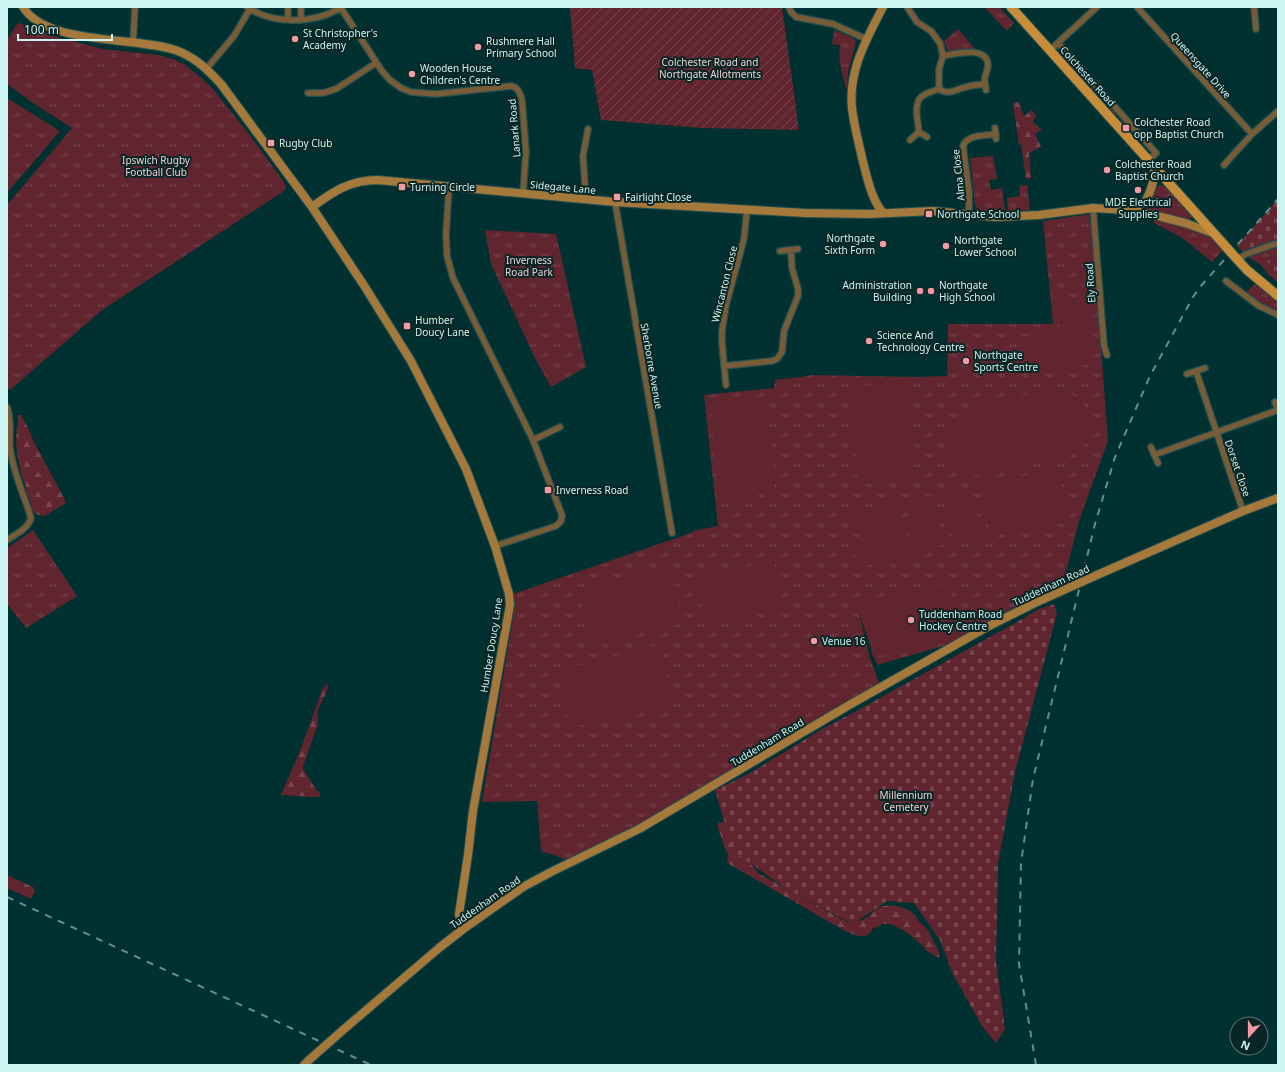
<svg xmlns="http://www.w3.org/2000/svg" width="1285" height="1072" viewBox="0 0 1285 1072" font-family="'Noto Sans',sans-serif">
<defs>
<pattern id="grass-tufts" width="24" height="20" patternUnits="userSpaceOnUse"><rect width="24" height="20" fill="#61252f"/><path d="M3 7l-1-3M5 7V3M7 7l1-3M15 17l-1-3M17 17v-4M19 17l1-3" fill="none" stroke="#76454e"/></pattern>
<pattern id="forest-firs" width="22" height="20" patternUnits="userSpaceOnUse"><rect width="22" height="20" fill="#61252f"/><path d="M5 1l3.5 6h-7zM16 11l3.5 6h-7z" fill="#76454e"/></pattern>
<pattern id="cemetery-stones" width="16" height="16" patternUnits="userSpaceOnUse"><rect width="16" height="16" fill="#61252f"/><path d="M2 7V4a2 2 0 0 1 4 0v3zM10 15v-3a2 2 0 0 1 4 0v3z" fill="#76454e"/></pattern>
<pattern id="garden-furrows" width="10" height="10" patternUnits="userSpaceOnUse"><rect width="10" height="10" fill="#61252f"/><path d="M-1 1l2-2M0 10L10 0M9 11l2-2" fill="none" stroke="#76454e"/></pattern>
</defs>
<rect width="100%" height="100%" fill="#003130"/>
<path fill="url(#grass-tufts)" d="M984,7H999L1014,23L1007,31Z
M20,23L53,36L103,49L158,55L173,59L184,64L198,75L214,90L251,137L286,185V189L281,193L102,310L10,390L7,387V205L72,128L33,103L7,84V40L16,25Z
M958,29L976,50L948,51L944,41Z
M834,30L853,38L856,42L848,72L847,90C842,74 838,63 840,45L832,44Z
M1061,52L1121,119L1110,110L1061,56Z
M7,98L60,131L7,193Z
M993,156L997,179L989,180L991,190L1002,188L1005,211H980L975,205L970,158Z
M1027,185L1030,210L1008,211L1007,198L1020,196L1019,186Z
M1162,185L1166,186L1192,215V217L1190,220L1151,211L1148,209C1146,200 1153,187 1162,185Z
M1091,214L1108,441L1079,521L1064,579L950,644L877,665L858,610L870,658L880,685L635,827L568,860L541,851L537,801L482,802L515,606L513,594L691,533L693,531L718,526L704,395L774,388L775,380L808,376L810,375L917,377L947,376L948,324H1053L1043,221Z
M1154,220C1170,222 1197,227 1209,236C1214,240 1218,246 1223,250L1212,262L1181,237L1154,223Z
M485,230L556,234L586,367L551,387L535,358L491,264Z
M1278,246V255C1268,260 1266,260 1266,272L1261,265L1248,257Z
M1255,284L1278,302V312L1256,300L1245,293Z
M33,530L77,596L26,628L7,604V548Z"/>
<path fill="url(#forest-firs)" d="M1019,102L1024,116L1032,110L1036,116L1033,122L1042,130L1035,134L1041,147L1029,153L1031,178L1026,179L1021,144L1019,145L1013,103Z
M18,415H21L30,432L33,440L65,500V504C57,509 51,511 45,516C25,514 36,504 26,494C28,486 22,481 21,473C19,463 14,442 17,432H16L18,422Z
M327,683L328,688L317,712L318,718L317,727L303,766V769L317,791L320,792V797H312L281,795L300,751L322,690Z
M724,822L727,824L747,859L758,873L849,923C855,920 859,922 864,919C869,917 873,911 878,908C889,903 905,906 914,914C916,916 917,919 919,921C925,927 929,930 932,938C935,946 940,948 939,958L927,951L921,944L905,931L891,924H882L878,927L873,928C865,947 843,928 831,923L729,864L727,860L728,854L725,849L718,828V823Z
M7,875L33,887L35,891L31,899L7,888Z"/>
<path fill="url(#cemetery-stones)" d="M1278,199V239L1242,251L1237,246Z
M1278,255V283L1266,272C1266,260 1268,260 1278,255Z
M1054,604L1057,613L1015,772L998,863L996,961L1005,1029L996,1043L982,1026L953,974L940,940L914,903L887,901L853,924L785,888L733,851L715,790L750,773L822,729L860,709L1022,619L1039,609Z"/>
<path fill="url(#garden-furrows)" d="M570,7H782L799,130L702,128L601,120L592,70L575,68Z"/>
<path fill="#61252f" d="M1087,297L1089,327L1060,329L1058,299Z
M1087,329L1090,364L1025,370L1022,337Z
M907,383L915,478L858,483L850,387Z
M1059,390C1065,392 1073,394 1079,399C1091,409 1095,428 1086,442C1082,448 1076,452 1070,456L978,476C939,468 933,428 966,408L1044,391Z
M767,398L775,493L718,498L710,402Z
M1058,469L1069,520L991,537L980,485Z
M972,488L981,538L953,543L944,493Z
M935,495L944,545L915,550L906,500Z
M898,501L904,524L856,535L851,512Z
M904,528L910,557L858,567L852,538Z
M774,561L783,609L705,625L696,578Z
M671,566L683,623L591,643L578,588Z
M948,583L960,638L873,657L861,603Z
M660,645L673,702L572,728L557,671Z"/>
<g fill="none" stroke-linecap="round" stroke-linejoin="round">
<g stroke="#21504f" stroke-width="8">
<path id="street" d="M247,7C273,25 315,24 342,7
M288,7V20
M301,7V20
M789,7L791,12L796,17L833,24L866,39
M907,7L917,22L931,31L940,43L943,56L939,69V89C934,91 928,92 924,95C912,101 918,121 919,132L910,140
M1137,7L1252,134
M1254,7L1256,29
M341,8L382,71L390,80L401,88L411,92L436,94L511,86C518,87 520,93 522,100L526,152L523,194
M133,43L135,7
M1058,43L1156,153L1149,160
M1050,50L1097,7
M943,56C955,54 987,45 988,65C988,69 986,73 985,77C984,82 986,86 986,90
M207,68L234,36L250,9
M939,89C949,96 956,89 966,87C972,85 979,85 985,84
M308,93H323L336,89L376,63
M995,128L996,139
M919,132L927,137
M1224,165L1252,134L1278,111
M449,187L446,234L447,256L453,278L533,440L562,515L561,521L556,526L495,546
M586,200L583,156L588,129
M615,202L672,533
M1093,208L1104,346L1107,355
M969,215V192L963,146C968,134 984,136 996,134
M780,251L798,249
M1237,260L1246,254L1278,243
M1226,281L1259,306L1278,315
M724,366L772,361L777,359L782,352L784,331L798,296V289L792,268L791,250
M1196,371L1243,511
M1187,374L1205,368
M726,385L722,343V331L726,305L744,239L747,210
M1275,402L1278,410
M7,407C12,420 9,435 10,448C13,473 24,494 31,518C28,529 16,534 7,540
M533,440L560,427
M1151,447L1158,463
M1154,455L1278,410"/>
</g>
<g stroke="#21504f" stroke-width="10">
<path id="secondary" d="M23,7C47,46 138,36 178,51C196,58 208,70 221,84L312,207L365,287L411,361L466,469L495,546L509,594L510,605L473,811L468,855L459,914L462,930
M312,207C334,191 350,180 378,180L615,202L805,213L869,214L933,211L995,217L1039,215L1093,208L1111,209L1142,212L1185,223L1213,233
M1136,212C1148,203 1156,180 1154,166
M883,213C871,198 868,180 863,162C859,144 854,126 852,108C848,71 867,38 883,7
M1097,575L1243,511L1278,498
M343,1030L439,948L462,930L523,887L551,872L639,829L851,704L987,627L1039,601
M304,1065L309,1060"/>
</g>
<g stroke="#21504f" stroke-width="11">
<path id="primary" d="M1011,7L1228,249
M1235,257L1247,270L1278,296"/>
</g>
<use href="#street" stroke="#785c38" stroke-width="5.5"/>
<use href="#secondary" stroke="#a5783b" stroke-width="8"/>
<use href="#primary" stroke="#c78d3b" stroke-width="9"/>
<path stroke="#638f8e" stroke-width="2" stroke-dasharray="7 7" stroke-linecap="butt" d="M7,897L371,1065
M1036,1065L1019,964L1021,863L1033,779L1095,524L1115,457L1150,376L1193,297L1200,287L1278,199"/>
<g stroke="#21504f" stroke-width="10" stroke-linecap="butt">
<path id="secondary-bridge" d="M1039,601L1097,575
M309,1060L343,1030"/>
</g>
<g stroke="#21504f" stroke-width="11" stroke-linecap="butt">
<path id="primary-bridge" d="M1228,249L1235,257"/>
</g>
<use href="#secondary-bridge" stroke="#a5783b" stroke-width="8"/>
<use href="#primary-bridge" stroke="#c78d3b" stroke-width="9"/>
</g>
<g fill="#f49aa4" stroke="#092524" stroke-width="1.5">
<circle cx="295" cy="39" r="4"/>
<circle cx="478" cy="47" r="4"/>
<circle cx="412" cy="74" r="4"/>
<rect x="1122" y="124" width="8" height="8" rx="2"/>
<rect x="267" y="139" width="8" height="8" rx="2"/>
<circle cx="1107" cy="170" r="4"/>
<rect x="398" y="183" width="8" height="8" rx="2"/>
<circle cx="1138" cy="190" r="4"/>
<rect x="613" y="193" width="8" height="8" rx="2"/>
<rect x="925" y="210" width="8" height="8" rx="2"/>
<circle cx="883" cy="244" r="4"/>
<circle cx="946" cy="246" r="4"/>
<circle cx="920" cy="291" r="4"/>
<circle cx="931" cy="291" r="4"/>
<rect x="403" y="322" width="8" height="8" rx="2"/>
<circle cx="869" cy="341" r="4"/>
<circle cx="966" cy="361" r="4"/>
<rect x="544" y="486" width="8" height="8" rx="2"/>
<circle cx="911" cy="620" r="4"/>
<circle cx="814" cy="641" r="4"/>
</g>
<g text-anchor="middle" dominant-baseline="central" stroke-width="4" stroke-linejoin="round" paint-order="stroke">
<g font-size="10" fill="#ccf4f2" stroke="#092524" text-anchor="start">
<text x="303" y="33">St Christopher's<tspan x="303" dy="12">Academy</tspan></text>
<text x="486" y="41">Rushmere Hall<tspan x="486" dy="12">Primary School</tspan></text>
<text x="420" y="68">Wooden House<tspan x="420" dy="12">Children's Centre</tspan></text>
<text x="1134" y="122">Colchester Road<tspan x="1134" dy="12">opp Baptist Church</tspan></text>
<text x="279" y="143">Rugby Club</text>
<text x="1115" y="164">Colchester Road<tspan x="1115" dy="12">Baptist Church</tspan></text>
<text x="410" y="187">Turning Circle</text>
<text x="625" y="197">Fairlight Close</text>
<text x="1138" y="202" text-anchor="middle">MDE Electrical<tspan x="1138" dy="12">Supplies</tspan></text>
<text x="937" y="214">Northgate School</text>
<text x="875" y="238" text-anchor="end">Northgate<tspan x="875" dy="12">Sixth Form</tspan></text>
<text x="954" y="240">Northgate<tspan x="954" dy="12">Lower School</tspan></text>
<text x="912" y="285" text-anchor="end">Administration<tspan x="912" dy="12">Building</tspan></text>
<text x="939" y="285">Northgate<tspan x="939" dy="12">High School</tspan></text>
<text x="415" y="320">Humber<tspan x="415" dy="12">Doucy Lane</tspan></text>
<text x="877" y="335">Science And<tspan x="877" dy="12">Technology Centre</tspan></text>
<text x="974" y="355">Northgate<tspan x="974" dy="12">Sports Centre</tspan></text>
<text x="556" y="490">Inverness Road</text>
<text x="919" y="614">Tuddenham Road<tspan x="919" dy="12">Hockey Centre</tspan></text>
<text x="822" y="641">Venue 16</text>
</g>
<g font-size="10" fill="#eed0d2" stroke="#092524">
<text x="710" y="62">Colchester Road and<tspan x="710" dy="12">Northgate Allotments</tspan></text>
<text x="156" y="160">Ipswich Rugby<tspan x="156" dy="12">Football Club</tspan></text>
<text x="529" y="260">Inverness<tspan x="529" dy="12">Road Park</tspan></text>
<text x="906" y="795">Millennium<tspan x="906" dy="12">Cemetery</tspan></text>
</g>
<g font-size="10" fill="#ccf4f2" stroke="#092524">
<text transform="translate(1201 65) rotate(48)">Queensgate Drive</text>
<text transform="translate(1088 76) rotate(48)">Colchester Road</text>
<text transform="translate(514 128) rotate(-95)">Lanark Road</text>
<text transform="translate(958 175) rotate(-96)">Alma Close</text>
<text transform="translate(563 187) rotate(5)">Sidegate Lane</text>
<text transform="translate(1090 283) rotate(-94)">Ely Road</text>
<text transform="translate(724 284) rotate(-76)">Wincanton Close</text>
<text transform="translate(652 366) rotate(80)">Sherborne Avenue</text>
<text transform="translate(1238 468) rotate(71)">Dorset Close</text>
<text transform="translate(1051 585) rotate(-25)">Tuddenham Road</text>
<text transform="translate(491 645) rotate(-81)">Humber Doucy Lane</text>
<text transform="translate(767 742) rotate(-31)">Tuddenham Road</text>
<text transform="translate(485 902) rotate(-35)">Tuddenham Road</text>
</g>
</g>
<rect width="1285" height="1072" fill="none" stroke="#ccf4f2" stroke-width="16"/>
<g transform="translate(1249 1036) rotate(201)"><circle r="19" fill="#092524" stroke="#577876"/>
<path d="M0-3L7 15L0 10L-7 15Z" fill="#f49aa4"/>
<text y="-6" font-size="11" font-weight="bold" text-anchor="middle" fill="#ccf4f2">N</text>
</g>
<path d="M18 34v6h94v-6" fill="none" stroke="#ccf4f2" stroke-width="2"/>
<text x="24" y="34" font-size="12" fill="#ccf4f2" stroke="#092524" stroke-width="3" paint-order="stroke">100 m</text>
</svg>
